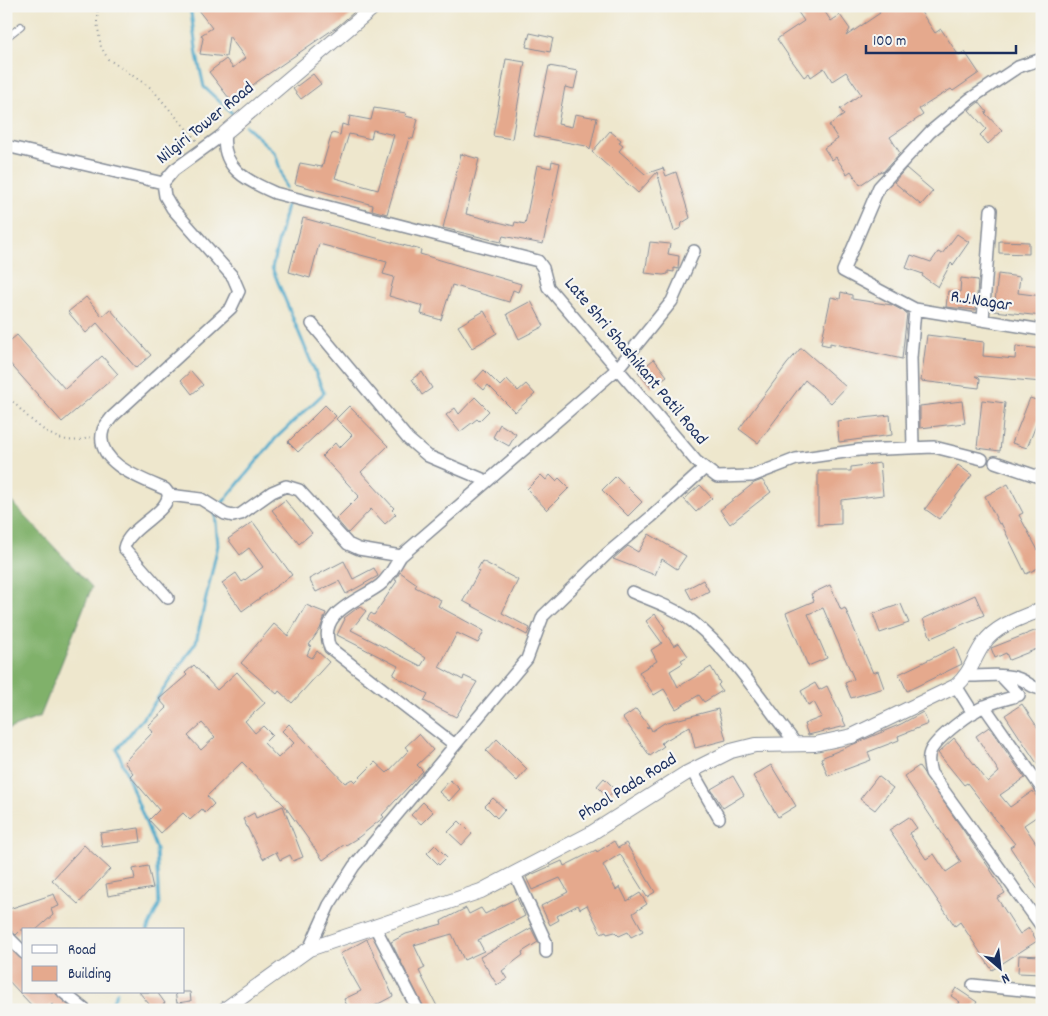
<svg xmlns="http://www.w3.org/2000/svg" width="1048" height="1016" viewBox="0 0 1048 1016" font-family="Dekko,sans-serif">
<rect width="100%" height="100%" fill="#f6f6f2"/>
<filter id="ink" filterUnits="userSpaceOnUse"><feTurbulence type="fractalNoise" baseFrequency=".02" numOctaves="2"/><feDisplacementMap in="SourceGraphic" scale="10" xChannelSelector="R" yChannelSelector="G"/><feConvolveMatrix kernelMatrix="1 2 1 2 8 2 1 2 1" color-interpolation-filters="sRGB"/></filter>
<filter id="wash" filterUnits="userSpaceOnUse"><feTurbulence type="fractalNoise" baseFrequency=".0096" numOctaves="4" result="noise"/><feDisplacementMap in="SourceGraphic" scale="20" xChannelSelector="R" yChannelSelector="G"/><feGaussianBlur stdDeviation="1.12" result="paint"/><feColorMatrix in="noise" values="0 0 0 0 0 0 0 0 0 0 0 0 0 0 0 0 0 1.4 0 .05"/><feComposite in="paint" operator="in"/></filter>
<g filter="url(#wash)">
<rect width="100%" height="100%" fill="#eee7cd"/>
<path fill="#80b16b" stroke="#4e7064" d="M6,496L92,587L40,717L6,730Z"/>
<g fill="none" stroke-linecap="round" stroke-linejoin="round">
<path stroke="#4ba8ca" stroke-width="3" d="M190,6L197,55L204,87L232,113
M246,126L275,153L286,188
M219,507L276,438L324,393L272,268L287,205
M147,930L159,905L156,849L117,749L148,712L196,642L218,545L215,512
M109,1010L117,992"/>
</g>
<g id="blocks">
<path fill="#e5a98d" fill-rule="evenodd" d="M208,6H361L338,26L258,81L232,102L209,72L226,59L233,68L245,58L229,36L226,57L200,54L203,38L201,35L212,28L198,10Z
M794,6H808L811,11L821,6L831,21L840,15L850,29L846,36L880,13L876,6H917L935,33L941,29L959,56L965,52L979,73L953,91L951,89L919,109L923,115L890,137L900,153L883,172L881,171L860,185L851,171L847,174L836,157L832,160L824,148L838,139L829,125L844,115L840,109L861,94L846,72L832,81L824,68L811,77L809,73L804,77L790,58L777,39L804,21Z
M530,33L553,38L550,52L526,47Z
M506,59L525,62L512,139L493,136Z
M549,66L578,71L574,89L565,87L558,124L572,127L575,114L597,118L590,150L586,146L534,136Z
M313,74L321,84L301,99L293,89Z
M979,102L987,112L985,113L1002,131L988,144L980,135L986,129L969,110Z
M374,108L406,113L405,116L418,119L413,139L409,138L387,214L372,210L373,205L295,184L300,163L322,167L332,133L340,135L342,124L348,126L350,116L371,120ZM373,130L394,135L378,190L335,178L349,134L371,139Z
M610,131L621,140L619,143L623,146L619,151L645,174L663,168L666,176L676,172L690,218L682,223L681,228L674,231L657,172L638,193L592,152Z
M461,154L479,159L466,214L514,226L515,222L525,224L537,165L551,168L552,161L560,163L543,244L503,236L501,242L443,228Z
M906,168L933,191L921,205L894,182Z
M303,218L421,250L420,254L521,284L518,292L513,290L509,302L452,285L441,320L421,314L423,306L389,296L394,277L383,274L387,262L319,244L310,278L289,272Z
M957,234L969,242L953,265L951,263L938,287L922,276L923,274L906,268L911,255L931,262L938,252L942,254Z
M999,241L1029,242V254L999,253Z
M650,242L670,244L668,254L679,256L678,269L674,268V272L668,271V274L663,275L645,273Z
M998,274L1020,277L1018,293L1042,296V316L994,311Z
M961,278L978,280L976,310L946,307L948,291L960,292Z
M841,292L852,295V299L892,305L907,313L902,359L830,343V346L821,344L831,297L840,299Z
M86,297L102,316L110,309L151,355L136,368L97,323L86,333L68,312Z
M531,301L544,326L519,339L507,314Z
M484,311L497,333L472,348L458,326Z
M17,335L65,389L102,356L118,374L62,422L6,359V344Z
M927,335L984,342L983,356L1015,359L1016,346L1042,349V382L975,376L980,379L979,388L921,381Z
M800,349H803L846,387L831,403L805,380L758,443L739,429L787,364Z
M654,359L667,376L651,388L638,372Z
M484,370L500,386L507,379L518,391L526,384L535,394L515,412L488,385L484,390L474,381Z
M191,371L203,385L192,394L181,380Z
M422,372L432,388L422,395L412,379Z
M475,397L489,411L479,421L477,419L460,432L446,415L455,408L459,414Z
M1030,398L1042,402V410L1027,448L1012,443Z
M982,400L1005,403L1000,451L977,448Z
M962,401L965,423L920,428V406Z
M325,405L336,416L298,452L288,442Z
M349,406L388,446L361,472L394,508L392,510L396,514L385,524L371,509L348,533L336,519L359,496L322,456L335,443L339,448L352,435L336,419Z
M890,415L892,435L839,442L837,421Z
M500,424L516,434L509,446L493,437Z
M880,463L883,495L841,500V524L818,525V471H851V467Z
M958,465L972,475L939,519L925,509Z
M541,475L546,480L550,475L556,481L559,478L569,488L547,510L527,489Z
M616,476L642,502L628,516L602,490Z
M762,480L771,492L730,524L720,510L754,483Z
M1008,484L1023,513L1019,515L1040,554L1042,553V566L1026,574L1001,523L999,524L985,496Z
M700,485L712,498L696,512L684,499Z
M285,500L312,533L299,544L272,510Z
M253,522L292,575L242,611L222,583L236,573L242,582L263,567L249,548L240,555L228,539Z
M649,534L686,556L677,569L662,559L655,575L613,559L628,546L638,552Z
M344,561L353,579L374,568L378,576L346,594L339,581L316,592L309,579Z
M482,561L518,580L502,613L530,628L527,635L463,601L479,571L477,570Z
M400,572L417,584L415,587L441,600L438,606L484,631L478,643L457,633L439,667L463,680L464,676L477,682L456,717L424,701L428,694L393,675L398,666L337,635L345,619L344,618L360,606L366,611L351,630L421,666L426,658L367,619L371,613L374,615L397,581L395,580Z
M703,580L709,591L692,600L686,589Z
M830,585L841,610L845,608L873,673L878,671L884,688L851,698L845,683L854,679L823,608L808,614L827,658L808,666L786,613L814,601L811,594Z
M975,595L984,615L931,638L923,619Z
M901,604L909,623L880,633L873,614Z
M306,605L326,613L320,629L309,645L311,646L307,655L312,658L317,651L329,662L292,703L279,691L277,694L241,663L274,624L288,636Z
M655,614L665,628L663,630L674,646L679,643L688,656L681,660L683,663L670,671L678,687L711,667L720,683L718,685L722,691L704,702L699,695L676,709L664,689L654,695L639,672L657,661L651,650L662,643L646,621Z
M1042,628V647L1009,660L1006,653L995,658L991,648Z
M955,647L962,664L907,691L899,674Z
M194,665L217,690L237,672L265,703L245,721L255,733L263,726L272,735L264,743L278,758L294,743L282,731L289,724L345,783L352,779L355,782L375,762L387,773L409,750L405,747L419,734L433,750L417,765L423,771L382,815L384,817L359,837L346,845L345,844L323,860L284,805L242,762L207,796L214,804L205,813L202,809L190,820L183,813L161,833L149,820L159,810L130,776L133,773L124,762L153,732L148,726L167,708L159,699L187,675L185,673ZM202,723L215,737L201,750L188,736Z
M815,683L819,690L827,686L846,726L808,735L804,724L822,717L814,702L808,705L801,691Z
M1022,704L1042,734V771L1005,715Z
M636,709L649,726L646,728L650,727L652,731L664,723L718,709L726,740L695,748L690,726L661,743L664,746L650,756L623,718Z
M923,712L928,724L898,736L899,740L868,752L871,760L828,776L821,758L901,724Z
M989,727L1025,778L1000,795L1010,807L1033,791L1042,805V813L1024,825L1042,852V896L1010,847L1015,844L967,783L964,785L938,753L954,738L988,782L999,772L976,736Z
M497,739L527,769L517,781L486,751Z
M771,765L796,806L778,817L753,776Z
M919,766L990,869L1005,893L997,898L1020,934L1029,928L1037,941L992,970L960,922L955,926L889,830L909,817L917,828L909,833L926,859L934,854L946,872L961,862L904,776Z
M733,776L744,795L723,808L711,789Z
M878,776L893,788L875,810L860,799Z
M604,778L615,789L608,797L597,786Z
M450,780L460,789L449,801L439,792Z
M493,798L505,809L497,818L485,806Z
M423,802L433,812L421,824L411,815Z
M283,806L303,857L293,861L290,855L280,860L276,852L263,859L243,819L254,813L256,818Z
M459,821L472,834L462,845L448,832Z
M139,828L141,842L102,847L100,833Z
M614,841L618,848L626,843L655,892L647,897L620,854L603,865L616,890L620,887L627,901L640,893L647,904L633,913L643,931L631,937L628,932L619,936L615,932L607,934L606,931L601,933L587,905L580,909L578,905L557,916L559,920L550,925L541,906L568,892L560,878L532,890L526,877L562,861L564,866L596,850L597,852Z
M84,845L110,869L78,904L52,880Z
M435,845L447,857L439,865L427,853Z
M148,866L153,888L108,896L106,884L135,879L133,869Z
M54,894L59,906L51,909L53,915L36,930H21L16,935L6,928V910Z
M517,898L525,916L478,940L484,951L464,960L452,934L414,945L425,968L419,971L439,1010H425L391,942L406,934L442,924L441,921L466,908L469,914L481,908L485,914Z
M531,928L538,942L522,952L523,955L502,971L507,979L497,985L480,957Z
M367,939L393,996L367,1010H349L344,999L361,991L340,954Z
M6,946L24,960V992H54L73,1010H56L52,1004L47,1010H36L6,978Z
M1019,955L1042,956V974L1018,973Z
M956,988L977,1002L972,1010H955L960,1002L951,996Z
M139,992H157L165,1003L154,1010Z
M175,992H190L191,1001L177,1003Z"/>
</g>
</g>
<g filter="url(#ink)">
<use href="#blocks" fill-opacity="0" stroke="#848b96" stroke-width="1"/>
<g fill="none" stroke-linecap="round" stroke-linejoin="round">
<g stroke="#848b96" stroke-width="8">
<path id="service" d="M6,38L21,26"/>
</g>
<g stroke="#848b96" stroke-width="14">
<path id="minor" d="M1042,59L1018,67L970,99L930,132L879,187L843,271L915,309L1042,330
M225,133C220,168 247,181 275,193L538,261L543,268L548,287L696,461L717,477L752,476L796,459L859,450L934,447L982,459
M6,146L163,183
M983,320L991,210
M312,324L408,439L428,456L487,481
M913,448L911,358L915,309
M995,462L1042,478
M169,495L201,499L225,514L233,516L241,514L272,492L286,486L299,490L348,544L359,549L401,556
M632,592C653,601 675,608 693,622C734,655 764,704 797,745
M168,598L124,548C128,527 171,512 168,493L165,489C144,480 93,463 103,430C104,426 109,421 112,417L231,308L239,291L233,277L172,208L165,196L163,183L174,170L225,133
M967,676C984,676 1005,673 1020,679C1028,682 1032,689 1042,689
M1001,676L1019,695C1008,699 996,701 985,706C971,712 938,737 931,750C927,757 929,765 931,773L1042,927
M956,686L973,713
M984,706L1042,789
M455,745L527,659L543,616L608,553L651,517L705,468
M692,771L719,818
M515,874L546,942V952
M375,927L418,1010
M6,935L24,953
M309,949L329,905L354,866L455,745L330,648C316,612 359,601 380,585C389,578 395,565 401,556L617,369L672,301L694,251
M973,985L1042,992
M63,992L85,1010"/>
</g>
<g stroke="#848b96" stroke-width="16">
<path id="tertiary" d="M225,133L375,6
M224,1010L309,949L481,891L590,834L685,774L731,751L755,745L815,744L852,736L956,686C972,672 973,658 984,643C996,625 1022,618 1042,609"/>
</g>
<path stroke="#848b96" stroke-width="2" stroke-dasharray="1 4" stroke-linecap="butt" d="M98,6L97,22L101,47L108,59L151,88L197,141
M6,395C30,418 56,453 93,436"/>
<use href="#service" stroke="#fff" stroke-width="5.5"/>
<use href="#minor" stroke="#fff" stroke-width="11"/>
<use href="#tertiary" stroke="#fff" stroke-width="14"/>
</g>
</g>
<g text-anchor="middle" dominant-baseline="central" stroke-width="4.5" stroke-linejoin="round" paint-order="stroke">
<g font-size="18" fill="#1b2f5e" stroke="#f6f6f2">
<text transform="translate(206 124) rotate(-39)">Nilgiri Tower Road</text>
<text transform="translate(981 302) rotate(9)">R.J.Nagar</text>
<text transform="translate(635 362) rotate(50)">Late Shri Shashikant Patil Road</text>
<text transform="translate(628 788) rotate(-32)">Phool Pada Road</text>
</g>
</g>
<rect width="1048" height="1016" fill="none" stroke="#f6f6f2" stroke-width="25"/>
<rect x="22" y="928" width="162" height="65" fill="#f6f6f2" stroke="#9ea6b7"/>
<rect x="32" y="945" width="25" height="8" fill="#ffffff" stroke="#9ea6b7"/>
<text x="68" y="954" font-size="15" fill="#1b2f5e">Road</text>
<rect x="32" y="966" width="25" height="15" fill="#e5a98d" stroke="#9ea6b7"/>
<text x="68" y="978" font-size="15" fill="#1b2f5e">Building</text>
<g transform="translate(1000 968) rotate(152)" stroke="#f6f6f2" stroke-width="4" paint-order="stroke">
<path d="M0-4L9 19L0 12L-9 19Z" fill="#1b2f5e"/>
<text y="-8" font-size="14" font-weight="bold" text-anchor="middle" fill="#1b2f5e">N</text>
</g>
<path d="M866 45v8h150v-8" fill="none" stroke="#1b2f5e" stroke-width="2.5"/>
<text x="873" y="45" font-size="15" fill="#1b2f5e" stroke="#f6f6f2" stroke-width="4" paint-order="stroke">100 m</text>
</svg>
